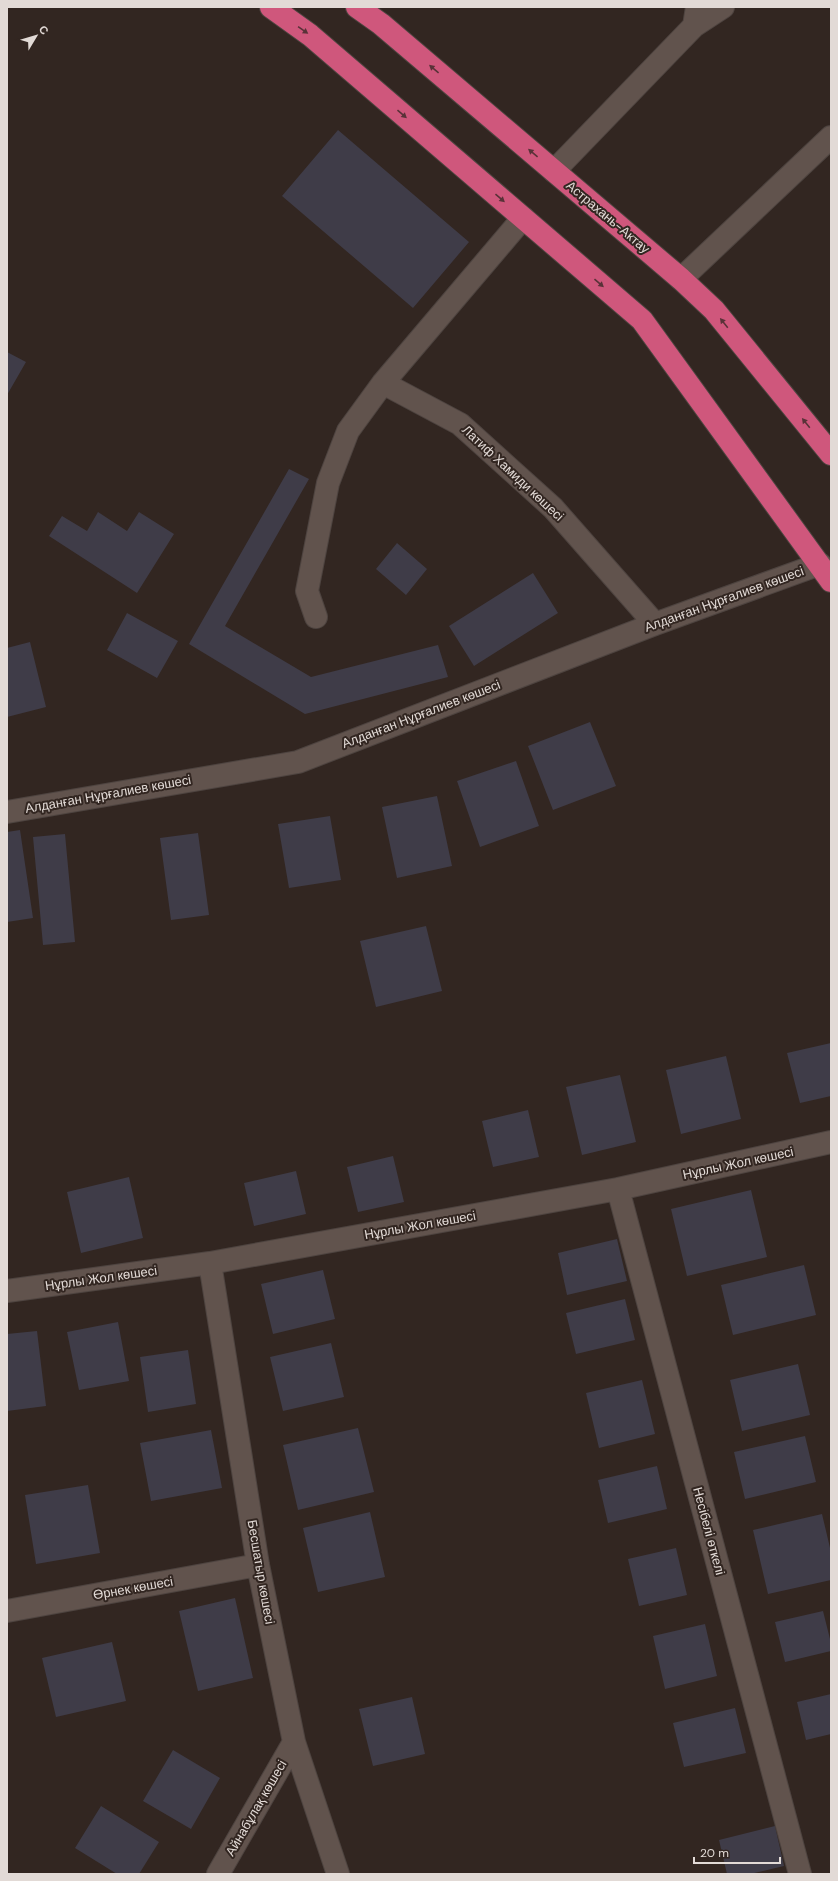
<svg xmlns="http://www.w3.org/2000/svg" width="838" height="1881" viewBox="0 0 838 1881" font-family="'DM Sans',sans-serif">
<rect width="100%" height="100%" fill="#322621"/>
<path fill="#3f3c48" d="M338,130L469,242L413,308L282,196Z
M7,352L26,362L7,395Z
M289,469L309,479L225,626L311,677L438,645L448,677L305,714L189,644Z
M98,512L127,531L139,512L174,534L137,593L49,536L62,516L87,531Z
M397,543L427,569L406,595L376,569Z
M533,573L558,613L474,666L449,626Z
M127,613L178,641L157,678L107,650Z
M30,642L46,707L7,717V648Z
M590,722L616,786L553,810L528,746Z
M516,761L539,826L480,847L457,781Z
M437,796L452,866L397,878L382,807Z
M330,816L341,880L289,888L278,824Z
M20,830L33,918L7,922V832Z
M198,833L209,915L171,920L160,838Z
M65,834L75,942L43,945L33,837Z
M426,926L442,991L376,1007L360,941Z
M831,1043V1096L800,1103L787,1053Z
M726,1056L741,1119L681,1134L666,1070Z
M620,1075L636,1142L582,1155L566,1087Z
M528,1110L539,1157L493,1167L482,1121Z
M393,1156L404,1202L358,1212L347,1167Z
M296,1171L306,1214L254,1226L244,1183Z
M129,1177L143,1238L81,1253L67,1192Z
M751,1190L767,1257L687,1276L671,1209Z
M617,1239L627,1281L567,1295L558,1253Z
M804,1265L816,1315L733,1335L721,1285Z
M323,1270L335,1319L273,1334L261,1284Z
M625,1299L635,1340L576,1354L566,1313Z
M118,1322L129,1381L79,1390L67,1332Z
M37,1331L46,1406L7,1411V1334Z
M331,1343L344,1397L283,1411L270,1357Z
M188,1350L196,1404L148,1412L140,1357Z
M798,1364L810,1415L742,1431L730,1380Z
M642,1380L655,1434L599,1448L586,1393Z
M358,1428L374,1492L298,1510L283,1445Z
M211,1430L222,1488L151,1501L140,1443Z
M805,1436L816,1482L745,1499L734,1452Z
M657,1466L667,1509L608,1523L598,1480Z
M88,1485L100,1553L36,1564L25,1495Z
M370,1512L385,1577L318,1592L303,1528Z
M822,1514L831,1552V1580L768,1594L753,1530Z
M676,1548L687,1595L639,1606L628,1559Z
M235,1598L253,1678L198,1691L179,1611Z
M823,1611L831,1643V1651L785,1662L775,1622Z
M705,1624L717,1676L665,1689L653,1636Z
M112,1642L126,1701L56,1717L42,1658Z
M831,1694V1734L806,1740L797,1702Z
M412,1697L425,1754L373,1766L359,1709Z
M735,1708L746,1753L684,1767L673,1723Z
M173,1750L220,1778L191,1829L143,1801Z
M101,1806L159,1842L139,1874H117L75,1848Z
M775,1826L784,1866L750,1874H727L719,1840Z"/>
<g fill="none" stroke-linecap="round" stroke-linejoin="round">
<g stroke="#4e4440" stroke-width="24">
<path id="minor" d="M694,26L723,7
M554,171L694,26L697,7
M681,279L831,137
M383,383L460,424L553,508L655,624
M316,617L307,591L328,483L348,431L383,383L523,218
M7,812L298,762L655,624L820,564
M618,1189L800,1874
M210,1263L258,1565L294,1742L338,1874
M7,1291L210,1263L618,1189L831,1142
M7,1611L258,1565
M218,1874L294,1742"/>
</g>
<g stroke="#4e4440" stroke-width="24">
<path id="highway" d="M271,7L310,35L642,320L831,581
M357,7L381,24L681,279L714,310L831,454"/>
</g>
<use href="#minor" stroke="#61534d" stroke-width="22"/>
<use href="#highway" stroke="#cf577c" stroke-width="22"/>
</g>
<defs><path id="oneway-solid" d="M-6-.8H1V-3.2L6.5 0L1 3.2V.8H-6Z"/></defs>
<g fill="#593238">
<use href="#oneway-solid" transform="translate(303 30) rotate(35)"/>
<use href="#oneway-solid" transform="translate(434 69) rotate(-140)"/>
<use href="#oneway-solid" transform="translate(402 114) rotate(41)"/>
<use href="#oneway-solid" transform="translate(533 153) rotate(-140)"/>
<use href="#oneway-solid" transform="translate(500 198) rotate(41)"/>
<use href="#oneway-solid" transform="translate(599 283) rotate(41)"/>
<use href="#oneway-solid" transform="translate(724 323) rotate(-129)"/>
<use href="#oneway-solid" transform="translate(806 423) rotate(-129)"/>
</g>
<g text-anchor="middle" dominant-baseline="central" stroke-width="4" stroke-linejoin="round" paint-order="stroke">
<g font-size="13" fill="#e2dad6" stroke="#322621">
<text transform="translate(608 217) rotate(40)">Астрахань-Актау</text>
<text transform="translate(513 473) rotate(43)">Латиф Хамиди көшесі</text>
<text transform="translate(724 599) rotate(-20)">Алданған Нұрғалиев көшесі</text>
<text transform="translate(421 714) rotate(-21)">Алданған Нұрғалиев көшесі</text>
<text transform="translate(108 794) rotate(-10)">Алданған Нұрғалиев көшесі</text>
<text transform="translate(738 1163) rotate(-12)">Нұрлы Жол көшесі</text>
<text transform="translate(420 1225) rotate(-10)">Нұрлы Жол көшесі</text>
<text transform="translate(101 1278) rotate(-8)">Нұрлы Жол көшесі</text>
<text transform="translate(709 1531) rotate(75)">Несібелі өткелі</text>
<text transform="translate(261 1572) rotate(80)">Бесшатыр көшесі</text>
<text transform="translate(133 1588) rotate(-10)">Өрнек көшесі</text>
<text transform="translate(256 1808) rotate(-60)">Айнабұлақ көшесі</text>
</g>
</g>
<rect width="838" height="1881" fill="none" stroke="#e2dad6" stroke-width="16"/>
<g transform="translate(36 36) rotate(52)" stroke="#322621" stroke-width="3" paint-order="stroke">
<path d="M0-3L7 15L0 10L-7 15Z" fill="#e2dad6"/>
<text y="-6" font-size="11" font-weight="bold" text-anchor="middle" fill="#e2dad6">С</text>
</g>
<path d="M694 1857v6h86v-6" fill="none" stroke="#e2dad6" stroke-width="2"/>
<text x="700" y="1857" font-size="12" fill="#e2dad6" stroke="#322621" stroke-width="3" paint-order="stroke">20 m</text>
</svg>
